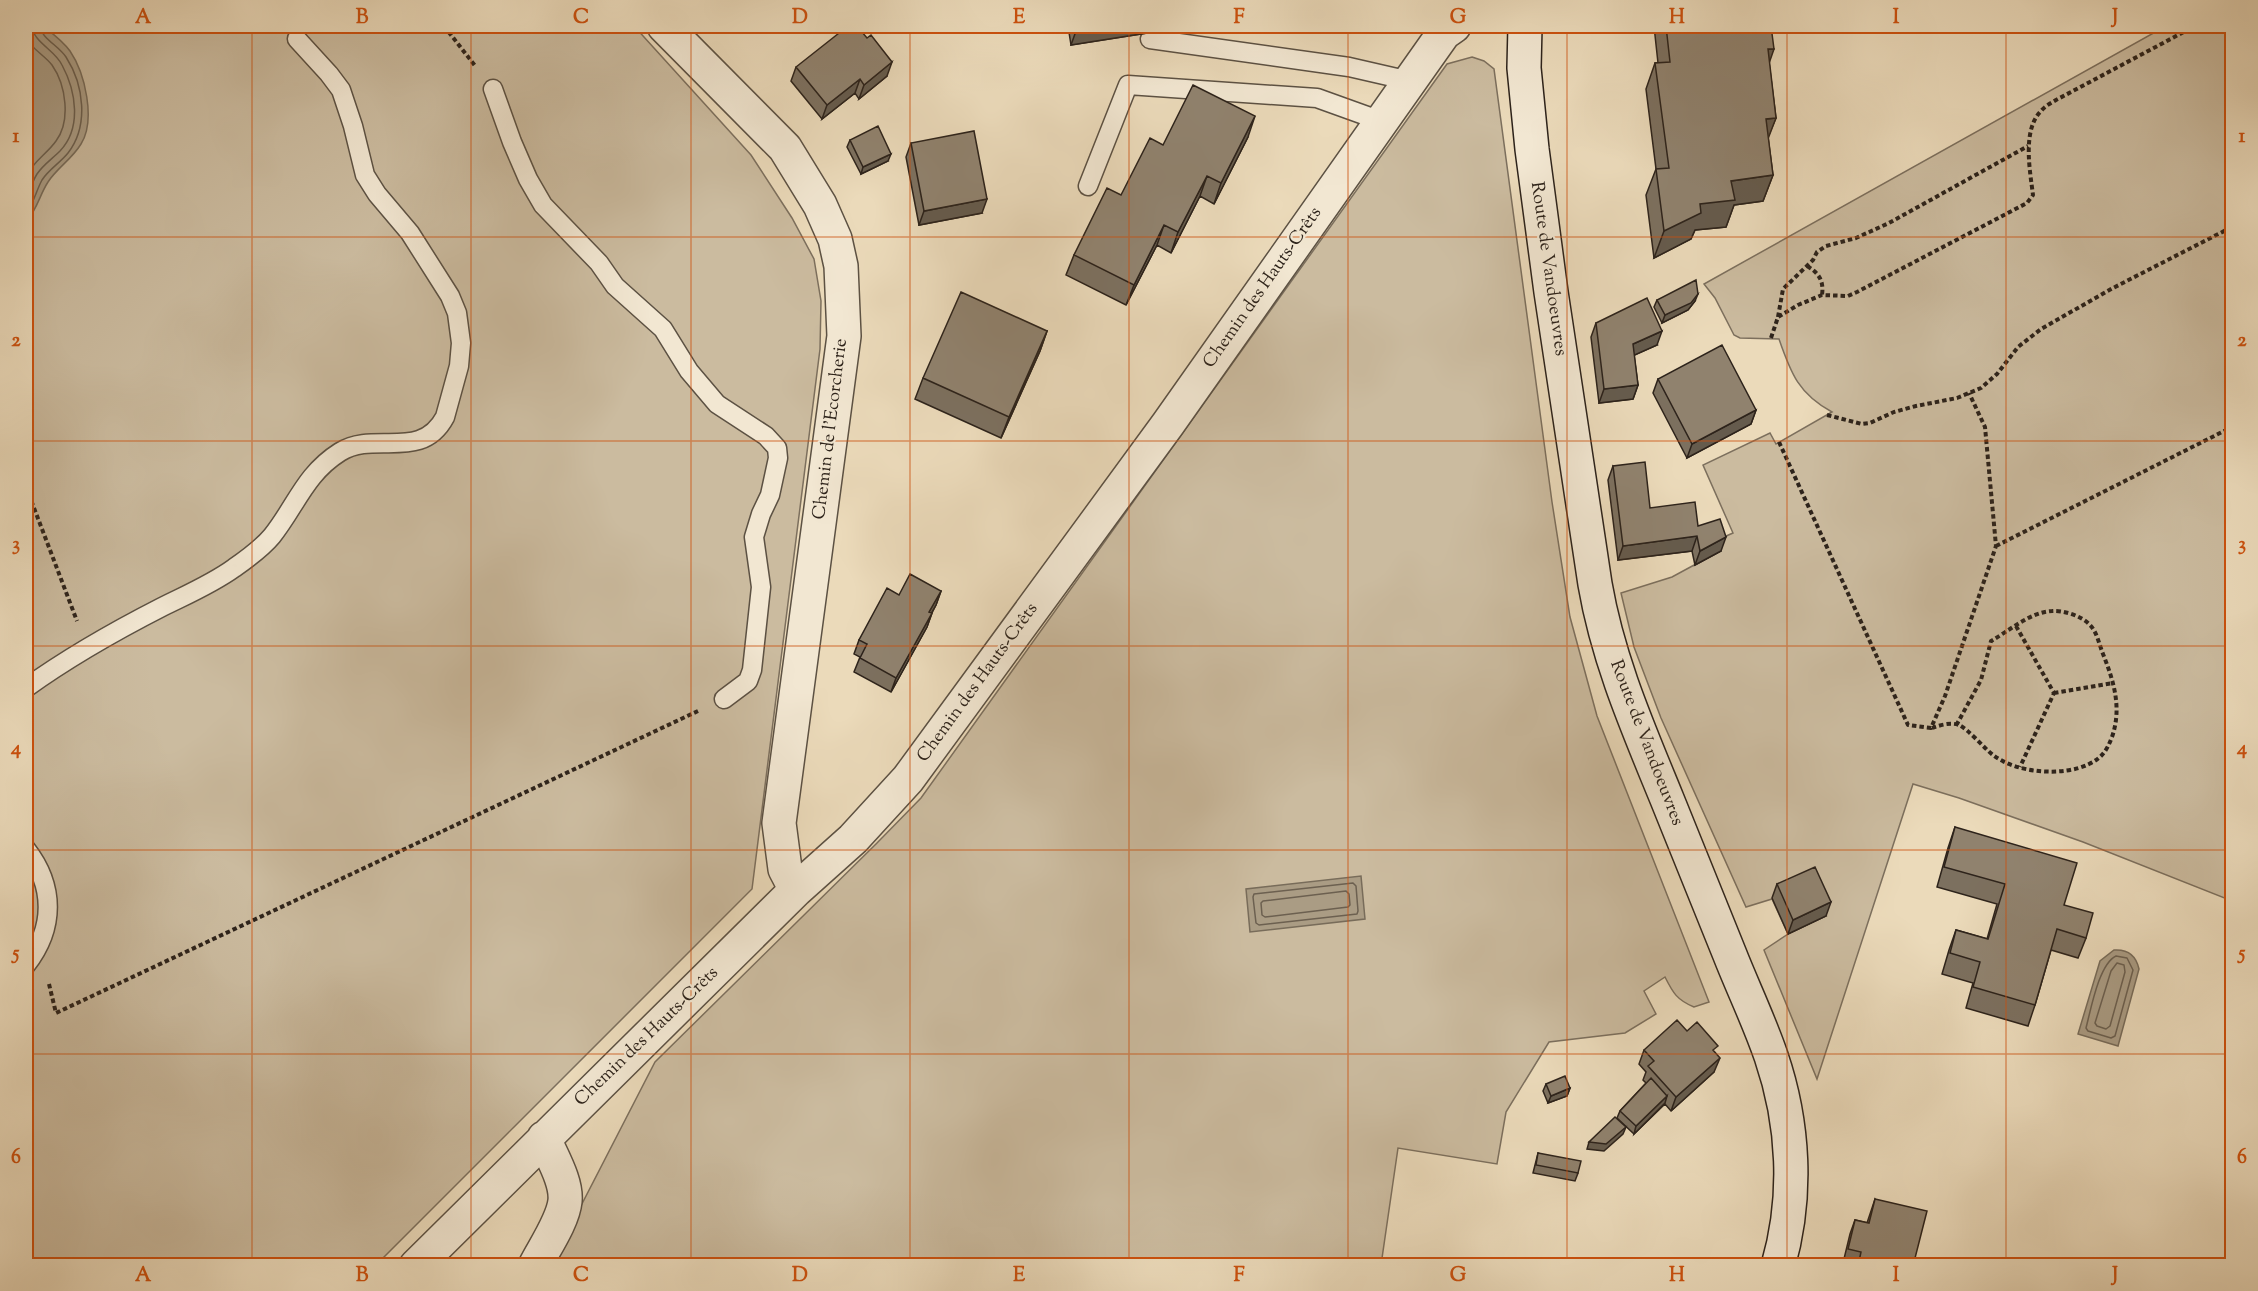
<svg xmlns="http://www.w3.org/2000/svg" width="2258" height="1291" viewBox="0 0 2258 1291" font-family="'Sorts Mill Goudy',serif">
<rect width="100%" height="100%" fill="#ebdaba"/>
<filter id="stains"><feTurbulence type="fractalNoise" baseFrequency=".00333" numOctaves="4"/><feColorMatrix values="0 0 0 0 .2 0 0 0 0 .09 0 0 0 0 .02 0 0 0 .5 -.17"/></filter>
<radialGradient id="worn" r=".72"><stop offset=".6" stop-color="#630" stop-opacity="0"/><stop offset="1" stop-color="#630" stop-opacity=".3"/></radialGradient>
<path fill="#cbbb9f" stroke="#7c6f5d" stroke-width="1.5" d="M26,26H634L751,155L792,218L814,259L821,301L820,349L752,889L376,1265H26Z
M2166,26H2232V901L2083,842L1959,798L1913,784L1817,1079L1764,950L1788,934L1772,899L1746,907L1661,718L1634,647L1621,593L1672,577L1720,551L1717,540L1733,533L1703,465L1770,433L1776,444L1832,412C1799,394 1791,374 1779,339L1740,338L1734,335L1715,298L1704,284Z
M1472,57L1484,61L1494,69L1552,502L1570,617L1597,716L1709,1002L1694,1007C1677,1000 1673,993 1665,977L1644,991L1656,1014L1625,1033L1549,1042L1506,1112L1497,1164L1398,1148L1381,1265L550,1266L655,1062L877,843L921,798L1447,64Z"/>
<path fill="#aa9c84" stroke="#786c5a" stroke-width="1.5" d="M26,26H43C52,33 63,41 70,51C85,73 96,120 81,144C72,159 57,168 48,182C39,196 38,208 26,222Z
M1361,876L1365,919L1250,932L1246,889Z
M2114,950C2128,949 2136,955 2139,969L2118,1046L2078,1034L2100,961Z"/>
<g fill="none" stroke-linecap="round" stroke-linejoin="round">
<path stroke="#6c6050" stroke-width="1.5" d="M26,38C32,49 44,55 52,65C66,85 71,121 56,141C47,154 32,162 26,177
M26,200C29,192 32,182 37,174C43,165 52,159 60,151C82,128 76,91 62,65C55,50 33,42 32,26
M26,213C34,203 36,191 42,180C49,169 60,163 68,153C89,126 84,85 66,57C59,46 41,38 40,26
M1353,883L1356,886L1358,911L1357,914L1259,925L1256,923L1253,897L1254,894Z
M1346,891L1349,894L1350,905L1348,907L1265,917L1262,915L1261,903L1263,901Z
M2116,956L2127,958L2133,970L2115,1036L2111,1038L2088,1031L2086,1028C2091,1009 2099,964 2116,956Z
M2117,963L2124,965L2125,972L2110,1026L2106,1029L2097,1026L2095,1023L2111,971Z"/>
<g stroke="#5c5143" stroke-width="21">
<path id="lane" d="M1150,39L1349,67L1410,81
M493,89L512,142L528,179L543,205L599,263L615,286L663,329L689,371L717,404L766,436L777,448L778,458L770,495L761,514L754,537L761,587L752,670L748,681L724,699
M1088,186L1128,85L1317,98L1381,121
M26,688C69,657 115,631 162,607C186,595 212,584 234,568C247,559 262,548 272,536C296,506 305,474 340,452C375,430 421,462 445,417L459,366L461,343L457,313L450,296L410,233L377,194L365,175L353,126L341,90L329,74L297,39
M26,849C55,886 55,928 26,965"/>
</g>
<g stroke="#5c5143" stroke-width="36">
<path id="street" d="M664,26L785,148L820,205L835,239L841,266L844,336L779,823L785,869L796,890
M416,1266L796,890L853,839L908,779L1168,424L1434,47L1444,33L1454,26
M535,1266C544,1248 563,1221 565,1201C567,1181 551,1156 544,1138"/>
</g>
<g stroke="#2d231b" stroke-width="36">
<path id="secondary" d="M1525,26L1524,68L1532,149L1551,292L1595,584C1608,660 1638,728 1667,799C1688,851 1709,903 1730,955C1743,988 1759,1021 1771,1056C1794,1123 1798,1197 1778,1266"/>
</g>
<path stroke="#2d231b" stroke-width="4" stroke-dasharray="4.5 3" stroke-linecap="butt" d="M444,26L476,67
M1807,266C1819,273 1824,281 1822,295
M1778,317L1783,289L1813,260L1817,252L1826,246L1856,238L1889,223L2028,146
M1771,338L1778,317L1798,305L1822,295L1848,296L1857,292L2027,203L2033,195C2030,171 2022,130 2041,111C2045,106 2051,103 2056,100L2195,26
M1827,415L1862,424L1870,423L1894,412L1916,406L1957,398L1981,388L1997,374L2018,347L2041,329L2113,288L2232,227
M1779,442L1908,725L1931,728L1945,696L1996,546L1985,427L1969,393
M26,487L77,621
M1996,546L2232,427
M2016,626L2054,693L2020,767
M2054,693L2113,683
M1932,728C1940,725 1951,722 1959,725C1968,729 1984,748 1993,755C2016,773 2063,777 2089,764C2102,758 2107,750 2112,737C2122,708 2114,682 2103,654C2099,644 2097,632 2090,625C2082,616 2063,610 2052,611C2030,612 2009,631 1991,641L1981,680L1957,724
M49,984L56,1013L698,711"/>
<use href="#lane" stroke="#f2e7d2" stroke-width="18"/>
<use href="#street" stroke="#f2e7d2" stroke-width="33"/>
<use href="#secondary" stroke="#f2e7d2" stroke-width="33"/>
</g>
<path fill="#7c705f" stroke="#2d231b" stroke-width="1.5" d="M1068,26H1150L1147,33L1071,45Z
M1654,26H1771L1769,62L1776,118L1768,137L1773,175L1763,201L1734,205L1726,227L1695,230L1691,239L1654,258L1646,195L1656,169L1646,89L1655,63H1658Z
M867,38L887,76L859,99L855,93L822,119L791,81L796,67Z
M1248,137L1214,204L1200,196L1171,253L1157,245L1126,305L1066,275L1074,255L1121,195L1163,145Z
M850,140L888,161L861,174L847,147Z
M911,143L982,213L919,225L906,157Z
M1657,300L1695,301L1688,310L1662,323L1654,307Z
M1596,323L1657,345L1634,355L1638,385L1633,399L1599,403L1591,337Z
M1047,331L1040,351L1001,438L915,399L923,378Z
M1658,379L1756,410L1751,424L1687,458L1653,393Z
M1613,466L1650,508L1698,526L1721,551L1695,565L1692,551L1618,560L1608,480Z
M941,591L936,605L932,613L927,627L891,692L854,672L860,657L854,654L859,640L899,595Z
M1955,827L2064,905L2086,938L2078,958L2051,950L2035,1005L2028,1026L1966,1008L1973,983L1942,974L1949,950L1956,930L1987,939L1997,904L1937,887L1948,848Z
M1777,884L1826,916L1788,934L1772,898Z
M1687,1031L1715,1053L1714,1072L1671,1111L1665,1104L1634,1134L1617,1118L1620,1111L1646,1083L1643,1080L1646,1072L1639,1064L1644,1050Z
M1546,1084L1570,1088L1567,1096L1548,1103L1543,1091Z
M1538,1153L1578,1173L1575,1181L1533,1173Z
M1875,1199L1913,1266H1852L1843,1263L1850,1234L1855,1220L1867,1223Z"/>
<path fill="#655b4d" stroke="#2d231b" stroke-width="1.5" d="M1110,26H1150L1147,33L1071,45L1076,31Z
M1768,49H1774L1765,75Z
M892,62L887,76L859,99L864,85Z
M860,79L855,93L822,119L827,105Z
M1255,116L1248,137L1214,204L1221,183Z
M1776,118L1766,144V119Z
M891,154L888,161L861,174L863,167Z
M1773,175L1763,201L1734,205L1726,227L1695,230L1691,239L1654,258L1664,231L1731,181Z
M1207,176L1200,196L1171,253L1178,232Z
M987,199L982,213L919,225L924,211Z
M1164,225L1157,245L1126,305L1134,285Z
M1698,294L1695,301L1688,310L1662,323L1665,315Z
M1047,331L1040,351L1001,438L1009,417Z
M1662,331L1657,345L1628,358L1633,344Z
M1638,385L1633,399L1599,403L1604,389Z
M1756,410L1751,424L1687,458L1692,444Z
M1697,536L1692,551L1618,560L1623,546Z
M1726,537L1721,551L1695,565L1700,551Z
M941,591L936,605L924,626L929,612Z
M932,613L927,627L891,692L896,678Z
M1831,902L1826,916L1788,934L1793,920Z
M1720,1058L1714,1072L1671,1111L1676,1097Z
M1570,1088L1567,1096L1548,1103L1551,1096Z
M1667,1096L1665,1103L1634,1134L1636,1126Z
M1626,1127L1623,1134L1604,1151L1587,1149L1589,1142Z"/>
<path fill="#90826e" stroke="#2d231b" stroke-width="1.5" d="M848,26H857L867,38L871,35L892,62L864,85L860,79L827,105L796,67Z
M1075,26H1110L1076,31Z
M1666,26H1771L1774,49H1768L1776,118L1766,119L1773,175L1731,181L1735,200L1700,204L1701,213L1664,231L1656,169L1669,168L1655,63L1670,62Z
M1193,85L1255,116L1221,183L1207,176L1178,232L1164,225L1134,285L1074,255L1107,188L1121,195L1150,138L1163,145Z
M878,126L891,154L863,167L850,140Z
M974,131L987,199L924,211L911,143Z
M1696,280L1698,294L1691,303L1665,315L1657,300Z
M961,292L1047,331L1009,417L923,378Z
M1647,298L1662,331L1633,344L1638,385L1604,389L1596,323Z
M1722,345L1756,410L1692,444L1658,379Z
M1645,462L1650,508L1695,502L1698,526L1720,519L1726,537L1700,551L1697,536L1623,546L1613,466Z
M910,574L941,591L929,612L932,613L896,678L860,658L867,644L859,640L887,588L899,595Z
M1955,827L2077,863L2064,905L2093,913L2086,938L2057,929L2035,1005L1973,987L1980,962L1950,953L1956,930L1988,939L2005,884L1944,867Z
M1815,867L1831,902L1793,920L1777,884Z
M1677,1020L1687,1031L1697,1022L1718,1046L1713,1050L1720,1058L1676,1097L1648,1066L1654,1061L1644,1050Z
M1565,1076L1570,1088L1551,1096L1546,1084Z
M1651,1078L1667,1096L1636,1126L1620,1111Z
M1615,1117L1626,1127L1606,1144L1589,1142Z
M1538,1153L1581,1161L1578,1173L1536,1165Z
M1875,1199L1927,1211L1913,1266H1858L1861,1252L1848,1249L1855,1220L1869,1223Z"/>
<path fill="none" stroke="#cc510e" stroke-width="1.5" stroke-opacity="0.55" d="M252,26V1266M471,26V1266M691,26V1266M910,26V1266M1129,26V1266M1348,26V1266M1567,26V1266M1787,26V1266M2006,26V1266M26,237H2232M26,441H2232M26,646H2232M26,850H2232M26,1054H2232"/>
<g text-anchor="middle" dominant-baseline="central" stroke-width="4.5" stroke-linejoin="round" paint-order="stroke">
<g font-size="18" fill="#2d231b" stroke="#f2e7d2">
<text transform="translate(1548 269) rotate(82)">Route de Vandoeuvres</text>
<text transform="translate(1263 288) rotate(-55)">Chemin des Hauts-Crêts</text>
<text transform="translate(831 429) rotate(-83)">Chemin de l'Ecorcherie</text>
<text transform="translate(978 683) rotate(-54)">Chemin des Hauts-Crêts</text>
<text transform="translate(1646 743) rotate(69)">Route de Vandoeuvres</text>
<text transform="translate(647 1037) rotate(-44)">Chemin des Hauts-Crêts</text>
</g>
</g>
<rect width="2258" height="1291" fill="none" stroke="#ebdaba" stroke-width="66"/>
<rect x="33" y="33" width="2192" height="1225" fill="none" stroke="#cc510e" stroke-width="2"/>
<g font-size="20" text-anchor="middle" font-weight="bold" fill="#cc510e">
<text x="143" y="23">A</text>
<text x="362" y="23">B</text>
<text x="581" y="23">C</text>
<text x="800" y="23">D</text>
<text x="1019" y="23">E</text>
<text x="1239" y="23">F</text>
<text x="1458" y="23">G</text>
<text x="1677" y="23">H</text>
<text x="1896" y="23">I</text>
<text x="2115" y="23">J</text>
<text x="16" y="142">1</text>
<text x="2242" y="142">1</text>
<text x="16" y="346">2</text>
<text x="2242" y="346">2</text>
<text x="16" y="550">3</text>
<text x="2242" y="550">3</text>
<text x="16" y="754">4</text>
<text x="2242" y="754">4</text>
<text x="16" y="959">5</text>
<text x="2242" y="959">5</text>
<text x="16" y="1163">6</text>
<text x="2242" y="1163">6</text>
<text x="143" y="1281">A</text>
<text x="362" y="1281">B</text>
<text x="581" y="1281">C</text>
<text x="800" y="1281">D</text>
<text x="1019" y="1281">E</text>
<text x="1239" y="1281">F</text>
<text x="1458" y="1281">G</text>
<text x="1677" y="1281">H</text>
<text x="1896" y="1281">I</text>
<text x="2115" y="1281">J</text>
</g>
<rect width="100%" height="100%" filter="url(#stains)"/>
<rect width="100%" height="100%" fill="url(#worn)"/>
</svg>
